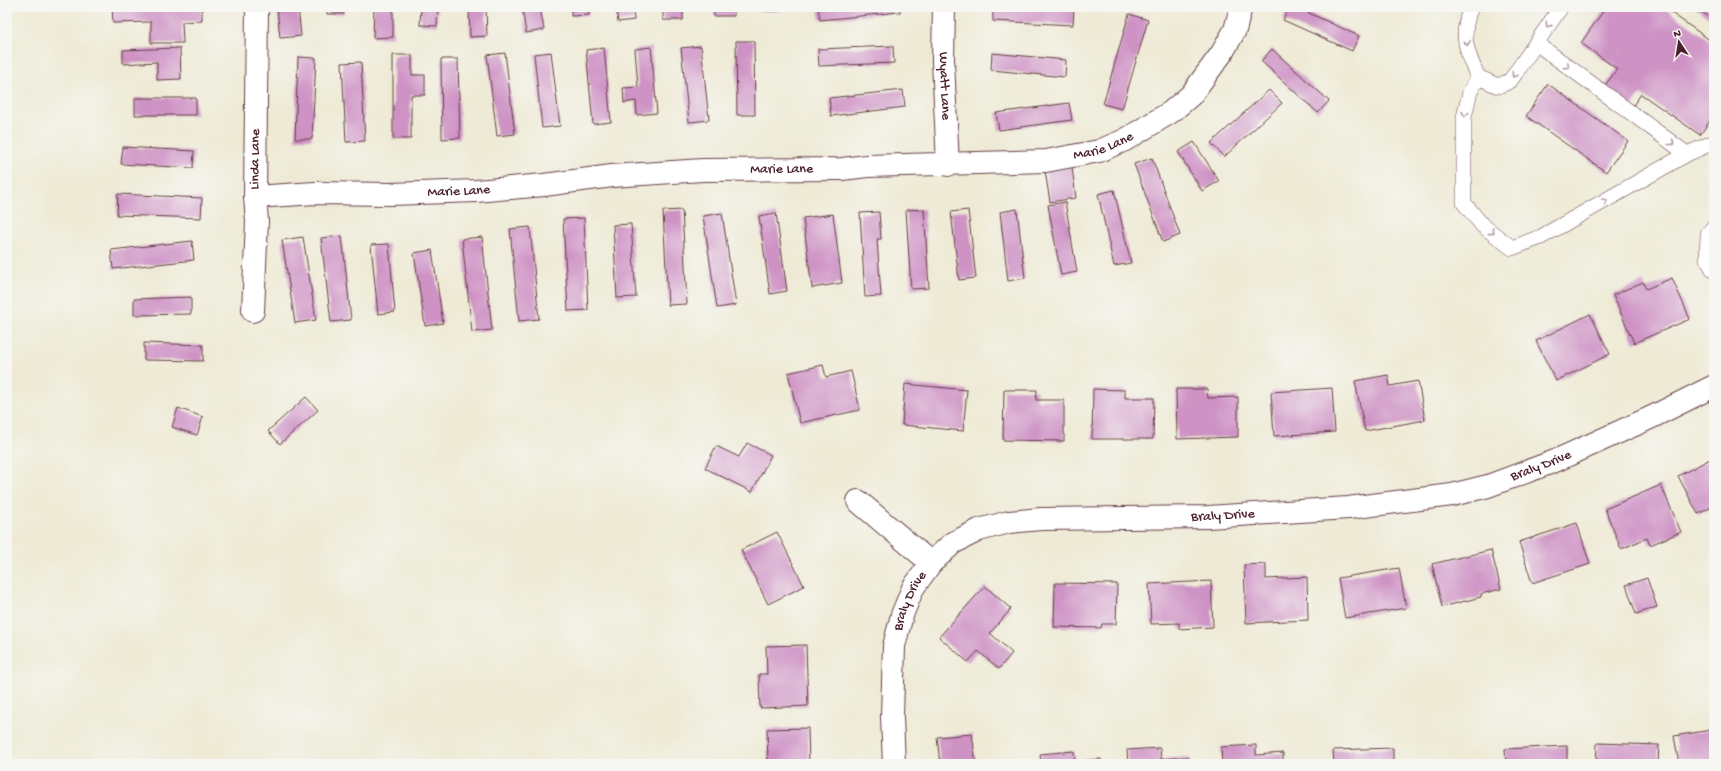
<svg xmlns="http://www.w3.org/2000/svg" width="1721" height="771" viewBox="0 0 1721 771" font-family="'Gochi Hand',sans-serif">
<rect width="100%" height="100%" fill="#f6f6f2"/>
<filter id="ink" filterUnits="userSpaceOnUse"><feTurbulence type="fractalNoise" baseFrequency=".025" numOctaves="2"/><feDisplacementMap in="SourceGraphic" scale="8" xChannelSelector="R" yChannelSelector="G"/><feConvolveMatrix kernelMatrix="1 2 1 2 8 2 1 2 1" color-interpolation-filters="sRGB"/></filter>
<filter id="wash" filterUnits="userSpaceOnUse"><feTurbulence type="fractalNoise" baseFrequency=".012" numOctaves="4" result="noise"/><feDisplacementMap in="SourceGraphic" scale="16" xChannelSelector="R" yChannelSelector="G"/><feGaussianBlur stdDeviation="0.9" result="paint"/><feColorMatrix in="noise" values="0 0 0 0 0 0 0 0 0 0 0 0 0 0 0 0 0 1.4 0 .05"/><feComposite in="paint" operator="in"/></filter>
<g filter="url(#wash)">
<rect width="100%" height="100%" fill="#eeead5"/>
<g id="blocks">
<path fill="#ce92c5" d="M112,7H202V21L182,22L183,43H151V22L113,23Z
M277,7H298L301,36L280,38Z
M327,7H344V14H327Z
M374,7H393V37L373,38Z
M421,7H438L437,26L420,25Z
M469,7H486L487,36L470,37Z
M522,7H540L544,30L526,33Z
M571,7H589V15L571,16Z
M616,7H633L634,20L618,22Z
M663,7H683V20H663Z
M714,7H734V16H714Z
M762,7H779V11H762Z
M818,7H900V12L820,20Z
M993,7H1074L1073,25L993,21Z
M1289,7H1296L1359,36L1352,51L1283,20Z
M1606,7H1663L1714,43V115L1700,135L1641,94L1632,107L1604,87L1617,69L1581,43Z
M1694,7H1714V20Z
M1129,14L1148,20L1122,109L1103,104Z
M736,41H754L755,115H737Z
M701,46L709,120L689,122L681,48Z
M893,46L894,63L819,66L818,49Z
M651,47L657,113L637,115L636,101L624,103L623,88L638,87L635,49Z
M180,48L181,79L157,80V62L123,64V50Z
M604,48L611,122L593,124L586,50Z
M1272,49L1329,101L1318,113L1261,61Z
M551,52L560,126L542,128L534,54Z
M505,53L515,134L497,136L487,55Z
M992,53L1066,60L1065,77L991,70Z
M393,55H412V75H425V95H411V139H393Z
M298,57L316,58L312,139H295Z
M441,59H458L460,138L442,139Z
M361,62L365,141L346,142L342,63Z
M1548,84L1628,141L1606,172L1526,116Z
M903,90L905,107L831,116L829,98Z
M1269,90L1282,103L1224,157L1211,143Z
M135,98H196V115H135Z
M1069,103L1072,120L999,130L996,113Z
M1194,142L1219,181L1202,191L1178,152Z
M123,147L194,151L193,168L121,164Z
M1152,158L1180,235L1163,242L1134,164Z
M1072,167L1076,198L1050,202L1045,171Z
M1114,190L1131,263L1114,266L1098,194Z
M118,194L202,198L201,218L117,215Z
M1065,202L1077,272L1061,275L1048,205Z
M924,209L929,288L911,289L906,210Z
M1017,209L1025,278L1008,281L1000,212Z
M682,210L687,304L668,305L663,211Z
M968,210L976,278L959,280L951,212Z
M879,212L881,239H877L881,296L865,297L860,213Z
M722,213L736,305L717,308L703,216Z
M776,213L787,291L770,294L759,216Z
M833,214L842,283L812,288L803,218Z
M584,218L588,310L568,311L563,219Z
M631,224L636,297L617,298L613,225Z
M530,227L539,319L519,321L510,229Z
M342,236L351,320L331,322L321,238Z
M303,237L316,320L295,323L282,240Z
M482,237L492,330L472,332L462,239Z
M192,241L194,260L113,269L111,250Z
M389,244L395,312L378,314L371,245Z
M432,250L443,323L425,326L414,253Z
M1672,278L1690,319L1634,343L1613,295L1643,282L1646,289Z
M191,297V314L134,315V299Z
M1590,314L1610,354L1556,381L1536,341Z
M144,343L203,345V361L144,360Z
M823,365L826,377L851,371L860,410L800,423L788,373Z
M1388,375L1390,386L1418,381L1425,420L1365,431L1355,381Z
M905,384L967,390L963,431L902,425Z
M1332,388L1335,432L1274,436L1271,392Z
M1093,389L1125,390V398H1154L1153,439H1092Z
M1176,389H1207L1208,398L1238,397V437L1177,439Z
M1004,390H1037L1036,400H1064V441L1003,440Z
M306,397L318,410L280,444L268,431Z
M178,408L203,417L197,435L172,427Z
M747,443L771,455L752,492L705,468L716,446L739,457Z
M1714,457V506L1698,514L1678,476Z
M1661,485L1681,532L1650,545L1647,538L1621,549L1605,509Z
M1577,523L1590,564L1532,583L1519,542Z
M777,532L804,586L768,604L741,550Z
M1491,550L1501,589L1481,594V597L1442,607L1432,564Z
M1266,564V579L1307,577L1308,620L1246,623L1244,565Z
M1399,568L1406,608L1345,618L1338,578Z
M1647,578L1657,607L1636,614L1626,585Z
M1211,581L1213,627L1179,629V623L1151,624L1149,584Z
M1055,583L1117,584L1116,624H1102L1101,628L1054,627Z
M985,586L1011,609L990,633L1012,653L999,669L978,651L968,662L939,637Z
M806,645L808,706L760,708L759,674H767L766,646Z
M808,728L809,764H768L767,729Z
M1711,730L1712,739H1714V764H1679L1674,736Z
M972,734L976,764H940L937,737Z
M1597,743L1659,745L1658,764H1596Z
M1256,745V755L1283,753V764H1222L1221,747Z
M1567,746V764H1506L1505,749Z
M1160,748L1161,759L1188,757V764H1128L1127,750Z
M1393,748V764H1334L1333,750Z
M1074,751L1075,761L1101,759L1102,764H1041L1040,754Z"/>
</g>
</g>
<g filter="url(#ink)">
<use href="#blocks" fill-opacity="0" stroke="#633d44" stroke-width="1"/>
<g fill="none" stroke-linecap="round" stroke-linejoin="round">
<g stroke="#633d44" stroke-width="16">
<path id="service" d="M1471,7C1460,34 1466,52 1478,77L1498,86L1510,81L1561,7
M1536,43L1687,154L1714,142
M1478,77L1470,92L1464,117V203L1482,225L1512,248L1541,237L1687,154
M1714,226L1708,234L1707,259L1714,271"/>
</g>
<g stroke="#633d44" stroke-width="24">
<g id="minor">
<path id="s1" d="M944,7L943,61L948,165"/>
<path id="s2" d="M255,197L315,193L390,194L476,191L544,185L612,176L703,170L842,169L867,166L1046,161L1099,151L1125,140L1171,112L1191,95L1222,53L1235,30L1241,7"/>
<path id="s3" d="M253,311L257,221L255,197L257,7"/>
<path d="M858,501L931,563"/>
<path id="s4" d="M894,764L892,717L894,646L902,615L913,588L931,563L953,543L979,530L1009,522L1041,519L1208,517L1348,508L1452,495L1488,486L1555,461L1652,417L1714,386"/>
</g>
</g>
<use href="#service" stroke="#fff" stroke-width="15"/>
<use href="#minor" stroke="#fff" stroke-width="22"/>
</g>
<defs><path id="oneway-chevron" d="M-2-3.5L2.5 0L-2 3.5" fill="none" stroke-width="1.6" stroke-linecap="round" stroke-linejoin="round"/></defs>
<g stroke="#ae9aa0">
<use href="#oneway-chevron" transform="translate(1548 25) rotate(125)"/>
<use href="#oneway-chevron" transform="translate(1467 43) rotate(84)"/>
<use href="#oneway-chevron" transform="translate(1567 66) rotate(36)"/>
<use href="#oneway-chevron" transform="translate(1514 75) rotate(125)"/>
<use href="#oneway-chevron" transform="translate(1465 114) rotate(100)"/>
<use href="#oneway-chevron" transform="translate(1672 143) rotate(38)"/>
<use href="#oneway-chevron" transform="translate(1605 201) rotate(-30)"/>
<use href="#oneway-chevron" transform="translate(1492 232) rotate(37)"/>
</g>
</g>
<g text-anchor="middle" dominant-baseline="central" stroke-width="3" stroke-linejoin="round" paint-order="stroke">
<g font-size="14" fill="#4a1f2b" stroke="#f6f6f2">
<text stroke="none"><textPath href="#s1" startOffset="79">Wyatt Lane</textPath></text>
<text stroke="none"><textPath href="#s2" startOffset="852">Marie Lane</textPath></text>
<text stroke="none"><textPath href="#s3" startOffset="152">Linda Lane</textPath></text>
<text stroke="none"><textPath href="#s2" startOffset="528">Marie Lane</textPath></text>
<text stroke="none"><textPath href="#s2" startOffset="204">Marie Lane</textPath></text>
<text stroke="none"><textPath href="#s4" startOffset="838">Braly Drive</textPath></text>
<text stroke="none"><textPath href="#s4" startOffset="514">Braly Drive</textPath></text>
<text stroke="none"><textPath href="#s4" startOffset="166">Braly Drive</textPath></text>
</g>
</g>
<rect width="1721" height="771" fill="none" stroke="#f6f6f2" stroke-width="24"/>
<g transform="translate(1679 42) rotate(348)" stroke="#f6f6f2" stroke-width="3" paint-order="stroke">
<path d="M0-3L7 15L0 10L-7 15Z" fill="#4a1f2b"/>
<text y="-6" font-size="11" font-weight="bold" text-anchor="middle" fill="#4a1f2b">N</text>
</g>
</svg>
